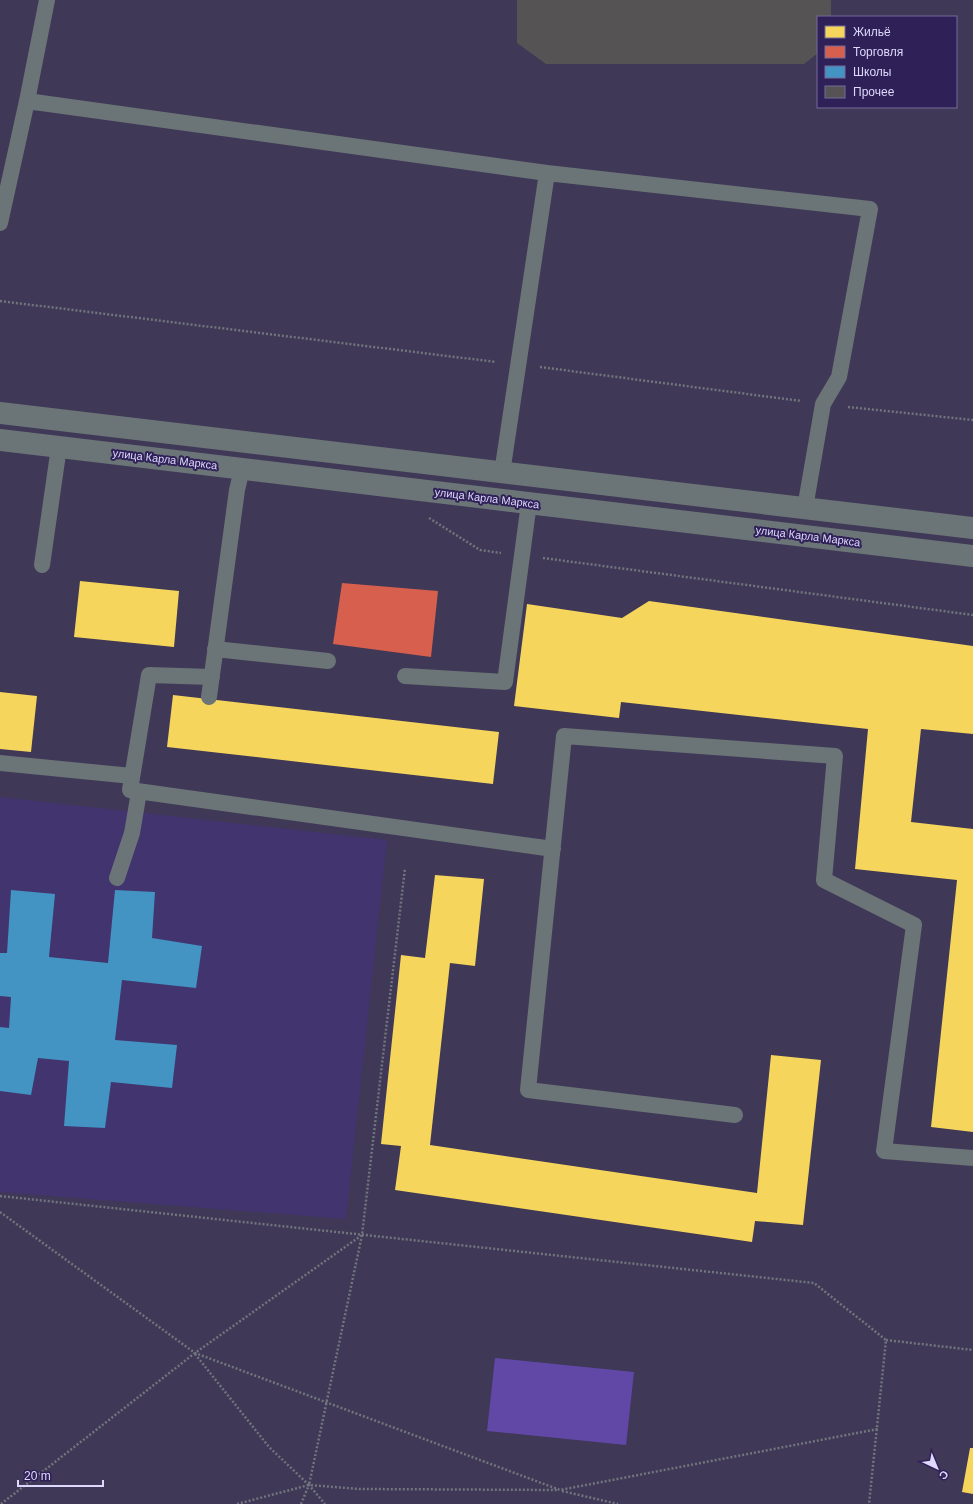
<svg xmlns="http://www.w3.org/2000/svg" width="973" height="1504" viewBox="0 0 973 1504" font-family="Arial,sans-serif">
<rect width="100%" height="100%" fill="#3f3857"/>
<path fill="#42346f" d="M0,797L387,840L346,1219L0,1192Z"/>
<path fill="#6148a7" d="M495,1358L634,1372L626,1445L487,1431Z"/>
<path fill="#f6d55c" d="M80,581L179,591L174,647L74,637Z
M649,601L973,646V734L921,729L911,822L973,829V1132L931,1127L957,880L855,869L868,729L621,702L619,718L514,706L527,604L622,618Z
M0,692L37,696L31,752L0,749Z
M173,695L499,732L493,784L167,747Z
M435,875L484,879L475,966L450,963L430,1145L757,1193L771,1055L821,1060L803,1225L755,1221L752,1242L395,1190L401,1146L381,1144L401,955L425,958Z
M970,1448H973V1494L962,1492Z"/>
<path fill="#d6604d" d="M342,583L438,591L431,657L333,644Z"/>
<path fill="#4393c3" d="M11,890L55,894L49,957L108,963L115,890L155,892L152,938L202,946L196,988L122,980L115,1040L177,1045L172,1088L111,1082L105,1128L64,1126L69,1061L38,1058L31,1095L0,1091V1027L9,1028L11,997L0,996V953H7Z"/>
<path fill="#555354" d="M517,0H831V17H818V53L804,64H546L517,43Z"/>
<g fill="none" stroke-linecap="round" stroke-linejoin="round">
<path stroke="#71757d" stroke-width="2.5" stroke-dasharray="2 2" stroke-linecap="butt" d="M0,301L496,362
M540,367L801,401
M848,407L973,420
M429,518L480,550L501,553
M543,558L973,615
M0,1196L814,1283L886,1340L869,1504
M0,1212L195,1353L560,1490L878,1429
M886,1340L973,1350
M195,1354L269,1447L309,1485L359,1489L557,1490
M562,1491L618,1504
M1,1504L195,1353L362,1235L405,868
M237,1504L309,1485L362,1235
M301,1504L309,1485L325,1504"/>
<path stroke="#6b7476" stroke-width="16" d="M27,101L547,173L870,209L839,377L823,404L805,508
M0,223L27,101L47,0
M502,473L547,173
M42,565L59,447
M215,649L328,661
M405,676L505,682L529,503
M212,677L149,675L130,790L553,849
M209,697L237,490L242,469
M0,763L132,776
M117,878L132,833L139,792
M735,1115L528,1090L564,736L835,756L824,880L914,925L884,1151L973,1158"/>
<path stroke="#6b7476" stroke-width="22" d="M0,413L973,528
M0,440L973,556"/>
</g>
<g text-anchor="middle" dominant-baseline="central" stroke-width="4" stroke-linejoin="round" paint-order="stroke">
<g font-size="11" fill="#ded9fc" stroke="#2f2158">
<text transform="translate(165 459) rotate(7)">улица Карла Маркса</text>
<text transform="translate(487 498) rotate(7)">улица Карла Маркса</text>
<text transform="translate(808 536) rotate(7)">улица Карла Маркса</text>
</g>
</g>
<rect x="817" y="16" width="140" height="92" fill="#2f2158" stroke="#756b9a"/>
<rect x="825" y="26" width="20" height="12" fill="#f6d55c" stroke="#756b9a"/>
<text x="853" y="36" font-size="12" fill="#ded9fc">Жильё</text>
<rect x="825" y="46" width="20" height="12" fill="#d6604d" stroke="#756b9a"/>
<text x="853" y="56" font-size="12" fill="#ded9fc">Торговля</text>
<rect x="825" y="66" width="20" height="12" fill="#4393c3" stroke="#756b9a"/>
<text x="853" y="76" font-size="12" fill="#ded9fc">Школы</text>
<rect x="825" y="86" width="20" height="12" fill="#555354" stroke="#756b9a"/>
<text x="853" y="96" font-size="12" fill="#ded9fc">Прочее</text>
<g transform="translate(937 1468) rotate(136)" stroke="#2f2158" stroke-width="3" paint-order="stroke">
<path d="M0-3L7 15L0 10L-7 15Z" fill="#ded9fc"/>
<text y="-6" font-size="11" font-weight="bold" text-anchor="middle" fill="#ded9fc">С</text>
</g>
<path d="M18 1480v6h85v-6" fill="none" stroke="#ded9fc" stroke-width="2"/>
<text x="24" y="1480" font-size="12" fill="#ded9fc" stroke="#2f2158" stroke-width="3" paint-order="stroke">20 m</text>
</svg>
